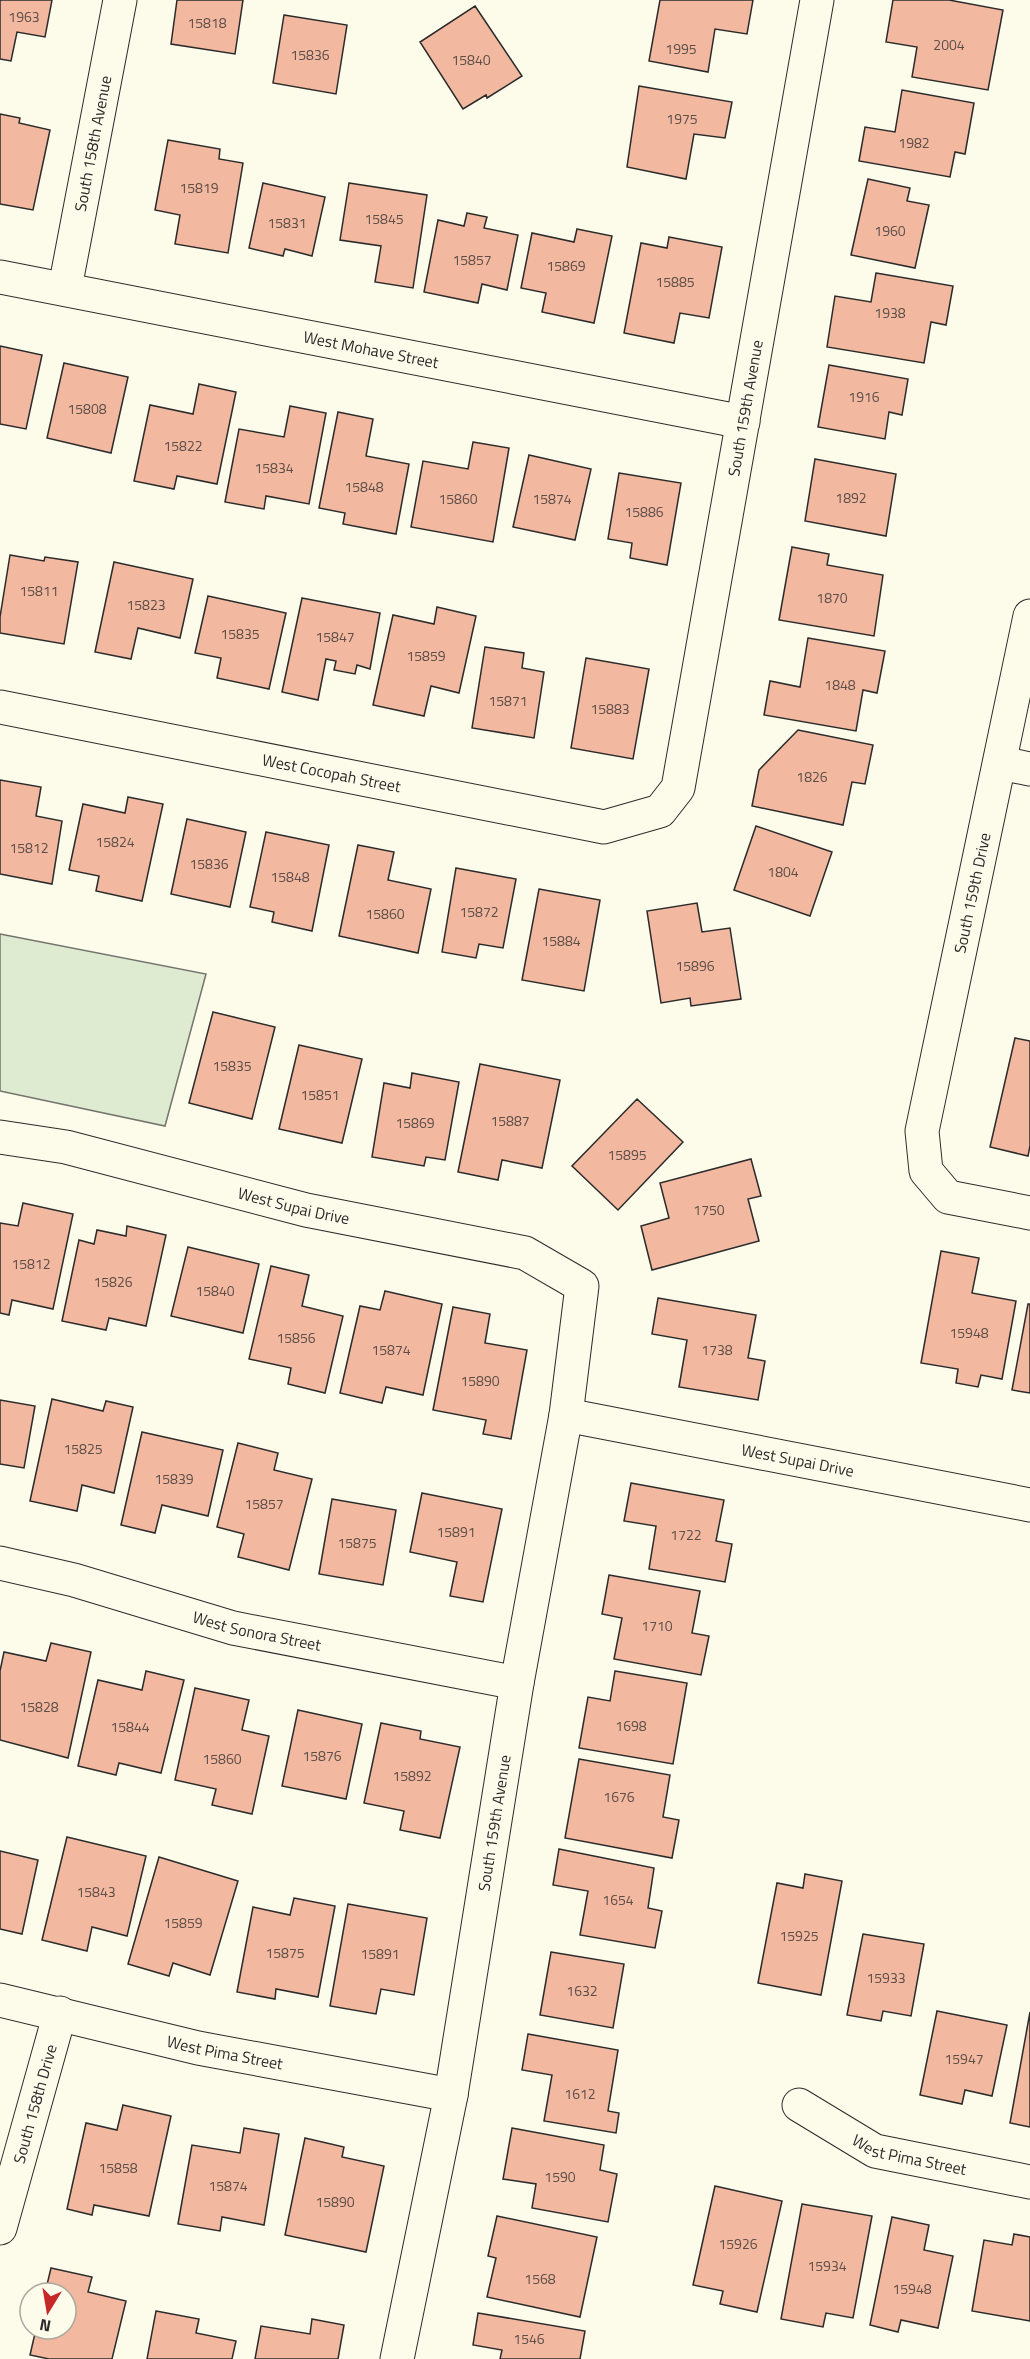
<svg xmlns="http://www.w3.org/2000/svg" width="1030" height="2359" viewBox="0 0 1030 2359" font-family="'Titillium Web',sans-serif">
<rect width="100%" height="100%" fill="#fdfbea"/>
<path fill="#deebd1" stroke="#74746e" stroke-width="1.5" d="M0,934L206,974L165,1126L0,1091Z"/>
<path fill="#f2b8a0" stroke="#2b2b2b" stroke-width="1.5" d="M0,0H52L45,37L17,32L11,61L0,59Z
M177,0H243L235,54L171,44Z
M660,0H753L747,34L715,29L708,72L649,61Z
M893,0H949L1003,10L988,90L912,77L917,47L886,42Z
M475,6L522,76L487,98L486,95L463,109L420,42Z
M284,15L347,25L336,94L273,83Z
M639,86L732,102L725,138L694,134L686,179L627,167Z
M902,90L974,103L965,154L955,152L950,177L859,161L865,127L895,132Z
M0,114L20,118L19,123L50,130L33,210L0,204Z
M168,140L220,149L219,159L243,163L228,253L175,244L180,215L155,210Z
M868,179L910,188L907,201L929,205L915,268L851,255Z
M263,183L325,197L312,256L285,249L283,256L249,248Z
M349,183L427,195L413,288L375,282L381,246L340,240Z
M467,213L487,217L484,228L518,235L507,290L482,284L478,303L424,292L438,220L464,226Z
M577,229L612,236L594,323L542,312L546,293L521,288L532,233L574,242Z
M669,237L722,247L709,318L680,313L674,343L624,333L641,243L667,248Z
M876,273L953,286L946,325L931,322L924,363L827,347L835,296L871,302Z
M0,346L42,355L26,429L0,424Z
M64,363L128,377L111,453L47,438Z
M829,365L908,379L902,415L889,412L885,439L818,427Z
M199,384L236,392L217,484L177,476L174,489L134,481L150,405L193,414Z
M290,406L326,413L309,504L266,496L264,509L225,502L239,429L284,437Z
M338,412L373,419L366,456L409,464L396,534L343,524L345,513L319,508Z
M473,442L509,448L493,542L411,527L423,461L468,469Z
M529,455L591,469L575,540L513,527Z
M815,459L896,474L886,536L805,521Z
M619,473L681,483L667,565L630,558L632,543L608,539Z
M792,547L829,554L827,565L883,575L874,636L779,620Z
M10,555L44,561L45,557L78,562L64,644L0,633V617Z
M114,562L193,579L180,638L138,628L131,659L95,652Z
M208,596L286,613L269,689L217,678L221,658L195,653Z
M302,598L380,613L370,669L357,665L355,674L334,670L336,661L326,659L318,700L282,692Z
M437,607L476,616L459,693L431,686L424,716L373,705L393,615L434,624Z
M808,638L885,651L877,693L863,690L856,731L764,715L770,681L800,687Z
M485,647L524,653L522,668L544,672L534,738L472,728Z
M586,658L649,669L633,759L571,748Z
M798,730L873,745L865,784L852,782L843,825L752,806L759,770Z
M0,780L41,787L36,816L62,821L52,884L0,874Z
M128,797L163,804L142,901L96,891L99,876L69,870L83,804L125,813Z
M187,819L246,832L230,907L171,894Z
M756,826L832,852L810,916L734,890Z
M266,832L329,845L312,931L272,922L274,912L250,907Z
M358,845L394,852L388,880L431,889L418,953L339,936Z
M456,868L516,879L503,948L479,944L476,958L442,952Z
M539,889L600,900L584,991L522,980Z
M697,903L702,932L730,928L741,999L691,1006L690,998L661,1003L647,911Z
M213,1012L275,1027L252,1119L189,1103Z
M1015,1038L1030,1041V1146L1028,1156L990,1147Z
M299,1045L362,1059L342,1143L279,1129Z
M480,1064L560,1080L542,1168L502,1160L498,1180L458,1172Z
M412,1073L459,1082L445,1160L426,1157L424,1166L372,1157L384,1083L410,1088Z
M637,1099L683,1142L618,1210L572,1166Z
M751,1159L761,1196L748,1199L759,1241L652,1270L641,1226L669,1218L660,1183Z
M23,1203L73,1214L53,1309L12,1300L9,1315L0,1313V1223L18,1226Z
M127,1226L166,1235L146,1326L109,1318L106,1330L62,1321L79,1240L94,1244L97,1230L126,1236Z
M188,1247L259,1264L243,1333L171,1316Z
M941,1251L979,1258L972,1293L1016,1301L1002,1379L981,1375L978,1387L956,1383L958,1369L921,1363Z
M271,1266L309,1275L302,1306L343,1316L325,1393L288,1384L291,1368L249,1359Z
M385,1291L442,1304L423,1395L386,1387L382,1403L340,1393L360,1306L380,1310Z
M658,1298L756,1315L748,1358L765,1361L758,1400L679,1387L687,1340L652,1334Z
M1028,1304H1030V1393L1012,1390Z
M453,1307L490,1314L485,1343L527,1350L511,1439L483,1434L486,1420L433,1410Z
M52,1399L103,1411L106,1401L133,1407L114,1493L82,1485L77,1511L30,1501Z
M0,1400L35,1406L24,1468L0,1464Z
M142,1432L223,1450L208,1516L162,1505L155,1533L121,1525Z
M238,1443L278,1453L274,1470L312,1479L289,1570L238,1557L244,1534L217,1527Z
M631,1483L724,1500L716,1541L732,1544L725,1582L649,1569L656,1526L624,1521Z
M422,1493L502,1509L483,1602L450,1596L457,1562L410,1552Z
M332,1499L396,1510L383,1585L319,1574Z
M609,1575L700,1591L692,1633L709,1636L701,1675L614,1659L622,1618L602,1614Z
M51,1643L91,1652L68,1758L0,1740V1671L4,1652L46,1661Z
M146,1671L184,1680L161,1773L119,1763L116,1775L78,1766L98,1680L142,1690Z
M615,1671L687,1683L673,1764L579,1748L588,1697L610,1701Z
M195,1688L249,1700L242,1730L269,1736L252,1814L212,1805L216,1789L175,1780Z
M298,1710L362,1724L346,1799L282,1786Z
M381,1723L421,1731L420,1739L460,1747L440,1838L400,1830L404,1811L364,1803Z
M579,1759L670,1775L663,1817L679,1820L672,1858L565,1838Z
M67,1837L146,1856L127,1936L92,1927L87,1951L42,1940Z
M559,1849L654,1868L648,1908L662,1911L655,1948L580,1935L588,1891L553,1885Z
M0,1851L38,1860L22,1934L0,1929Z
M159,1857L238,1881L210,1975L173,1963L169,1976L128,1964Z
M805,1874L842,1881L821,1995L758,1983L777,1883L803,1888Z
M294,1898L335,1906L318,1997L276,1989L275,1999L237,1992L253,1907L290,1915Z
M348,1904L427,1918L414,1995L381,1989L376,2014L330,2006Z
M863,1934L924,1944L911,2016L883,2011L881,2021L847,2015Z
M551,1952L624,1964L613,2028L540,2015Z
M937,2011L1007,2025L992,2096L965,2090L962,2104L920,2095Z
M1030,2012V2127L1010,2123Z
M528,2034L618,2050L608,2111L619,2113L616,2133L544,2121L552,2075L522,2070Z
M123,2105L171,2116L149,2216L94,2205L92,2215L67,2209L86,2123L117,2130Z
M244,2128L279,2134L264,2225L222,2217L220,2231L178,2224L192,2145L240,2153Z
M512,2128L604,2145L600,2170L617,2174L608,2222L532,2208L536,2184L503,2179Z
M305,2138L344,2147L342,2157L384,2166L366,2252L285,2235Z
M715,2186L782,2201L757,2312L720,2304L723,2291L693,2285Z
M802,2204L872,2216L853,2318L826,2313L823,2327L781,2319Z
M497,2216L597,2237L580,2317L487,2297L496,2258L488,2256Z
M892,2217L929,2225L924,2250L953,2256L938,2328L901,2320L898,2332L870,2325Z
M1014,2234L1030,2237V2321L972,2311L984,2240L1012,2245Z
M51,2268L92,2277L88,2292L126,2301L112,2359H49L30,2355L36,2329H66V2293H45Z
M156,2311L199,2319L196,2333L236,2341L232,2359H147Z
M478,2313L585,2331L580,2359H500L502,2350L473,2345Z
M312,2319L344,2325L338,2359H255L261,2326L310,2334Z"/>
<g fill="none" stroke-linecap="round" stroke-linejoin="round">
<g stroke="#2b2b2b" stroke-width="35">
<g id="minor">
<path id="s1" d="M0,277L743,422"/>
<path id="s2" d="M65,288L120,0"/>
<path d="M1030,616L922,1131L926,1171L948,1197L1030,1213"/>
<path id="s3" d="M0,707L604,827L660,811L678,788L817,0"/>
<path d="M1000,763L1030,769"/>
<path id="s4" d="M0,1137L66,1147L306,1210L525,1253L582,1286L566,1415L517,1683L451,2095L397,2359"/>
<path id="s5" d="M566,1415L1030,1505"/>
<path id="s6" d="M0,1563L74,1580L233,1628L517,1683"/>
<path id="s7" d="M0,2000L198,2048L451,2095"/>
<path id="s8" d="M799,2105L875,2151L1030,2182"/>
<path id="s9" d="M0,2228L60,2013"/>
</g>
</g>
<use href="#minor" stroke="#fdfbea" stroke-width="33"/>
</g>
<g text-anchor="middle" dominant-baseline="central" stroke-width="4.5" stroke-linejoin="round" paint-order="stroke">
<g font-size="14" fill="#5d4e48">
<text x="24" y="16">1963</text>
<text x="207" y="22">15818</text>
<text x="949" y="44">2004</text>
<text x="681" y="48">1995</text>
<text x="310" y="54">15836</text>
<text x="471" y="59">15840</text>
<text x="682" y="118">1975</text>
<text x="914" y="142">1982</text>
<text x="199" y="187">15819</text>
<text x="384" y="218">15845</text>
<text x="287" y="222">15831</text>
<text x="890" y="230">1960</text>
<text x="472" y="259">15857</text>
<text x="566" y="265">15869</text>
<text x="675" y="281">15885</text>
<text x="890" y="312">1938</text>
<text x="864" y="396">1916</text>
<text x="87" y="408">15808</text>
<text x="183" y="445">15822</text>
<text x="274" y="467">15834</text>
<text x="364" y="486">15848</text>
<text x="851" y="497">1892</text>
<text x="458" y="498">15860</text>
<text x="552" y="498">15874</text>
<text x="644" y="511">15886</text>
<text x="39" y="590">15811</text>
<text x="832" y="597">1870</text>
<text x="146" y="604">15823</text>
<text x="240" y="633">15835</text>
<text x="335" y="636">15847</text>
<text x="426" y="655">15859</text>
<text x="840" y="684">1848</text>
<text x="508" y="700">15871</text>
<text x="610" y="708">15883</text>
<text x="812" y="776">1826</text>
<text x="115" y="841">15824</text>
<text x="29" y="847">15812</text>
<text x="209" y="863">15836</text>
<text x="783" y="871">1804</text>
<text x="290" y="876">15848</text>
<text x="479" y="911">15872</text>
<text x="385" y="913">15860</text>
<text x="561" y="940">15884</text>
<text x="695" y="965">15896</text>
<text x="232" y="1065">15835</text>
<text x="320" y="1094">15851</text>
<text x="510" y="1120">15887</text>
<text x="415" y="1122">15869</text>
<text x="627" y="1154">15895</text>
<text x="709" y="1209">1750</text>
<text x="31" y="1263">15812</text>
<text x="113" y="1281">15826</text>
<text x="215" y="1290">15840</text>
<text x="969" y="1332">15948</text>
<text x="296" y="1337">15856</text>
<text x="391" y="1349">15874</text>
<text x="717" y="1349">1738</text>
<text x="480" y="1380">15890</text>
<text x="83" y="1448">15825</text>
<text x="174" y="1478">15839</text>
<text x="264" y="1503">15857</text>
<text x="456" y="1531">15891</text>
<text x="686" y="1534">1722</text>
<text x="357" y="1542">15875</text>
<text x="657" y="1625">1710</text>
<text x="39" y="1706">15828</text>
<text x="631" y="1725">1698</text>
<text x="130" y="1726">15844</text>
<text x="322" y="1755">15876</text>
<text x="222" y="1758">15860</text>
<text x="412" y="1775">15892</text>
<text x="619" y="1796">1676</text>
<text x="96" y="1891">15843</text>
<text x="618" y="1899">1654</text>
<text x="183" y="1922">15859</text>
<text x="799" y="1935">15925</text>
<text x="285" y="1952">15875</text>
<text x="380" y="1953">15891</text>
<text x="886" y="1977">15933</text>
<text x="582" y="1990">1632</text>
<text x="964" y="2058">15947</text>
<text x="580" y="2093">1612</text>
<text x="118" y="2167">15858</text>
<text x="560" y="2176">1590</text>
<text x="228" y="2185">15874</text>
<text x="335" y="2201">15890</text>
<text x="738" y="2243">15926</text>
<text x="827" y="2265">15934</text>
<text x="540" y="2278">1568</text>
<text x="912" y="2288">15948</text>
<text x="529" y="2338">1546</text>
</g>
<g font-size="16" fill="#2b2b2b" stroke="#fdfbea">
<text stroke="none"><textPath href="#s2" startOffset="147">South 158th Avenue</textPath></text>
<text stroke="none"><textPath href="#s1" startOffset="378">West Mohave Street</textPath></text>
<text stroke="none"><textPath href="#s3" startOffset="1089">South 159th Avenue</textPath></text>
<text stroke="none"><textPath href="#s3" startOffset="338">West Cocopah Street</textPath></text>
<text transform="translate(972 893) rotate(-78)">South 159th Drive</text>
<text stroke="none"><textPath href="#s4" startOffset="302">West Supai Drive</textPath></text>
<text stroke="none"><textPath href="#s5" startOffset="236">West Supai Drive</textPath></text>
<text stroke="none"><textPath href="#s6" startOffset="266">West Sonora Street</textPath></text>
<text transform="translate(494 1823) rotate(-81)">South 159th Avenue</text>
<text stroke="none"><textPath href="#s7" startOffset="231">West Pima Street</textPath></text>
<text stroke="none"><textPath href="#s9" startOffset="129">South 158th Drive</textPath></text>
<text stroke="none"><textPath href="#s8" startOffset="123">West Pima Street</textPath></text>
</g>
</g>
<g transform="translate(48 2311) rotate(191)"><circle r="28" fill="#fdfbea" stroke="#a9a89e" stroke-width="1.5"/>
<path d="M0-4.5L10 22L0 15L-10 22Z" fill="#c62828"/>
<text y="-9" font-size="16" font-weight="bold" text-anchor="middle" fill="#2b2b2b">N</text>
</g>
</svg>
